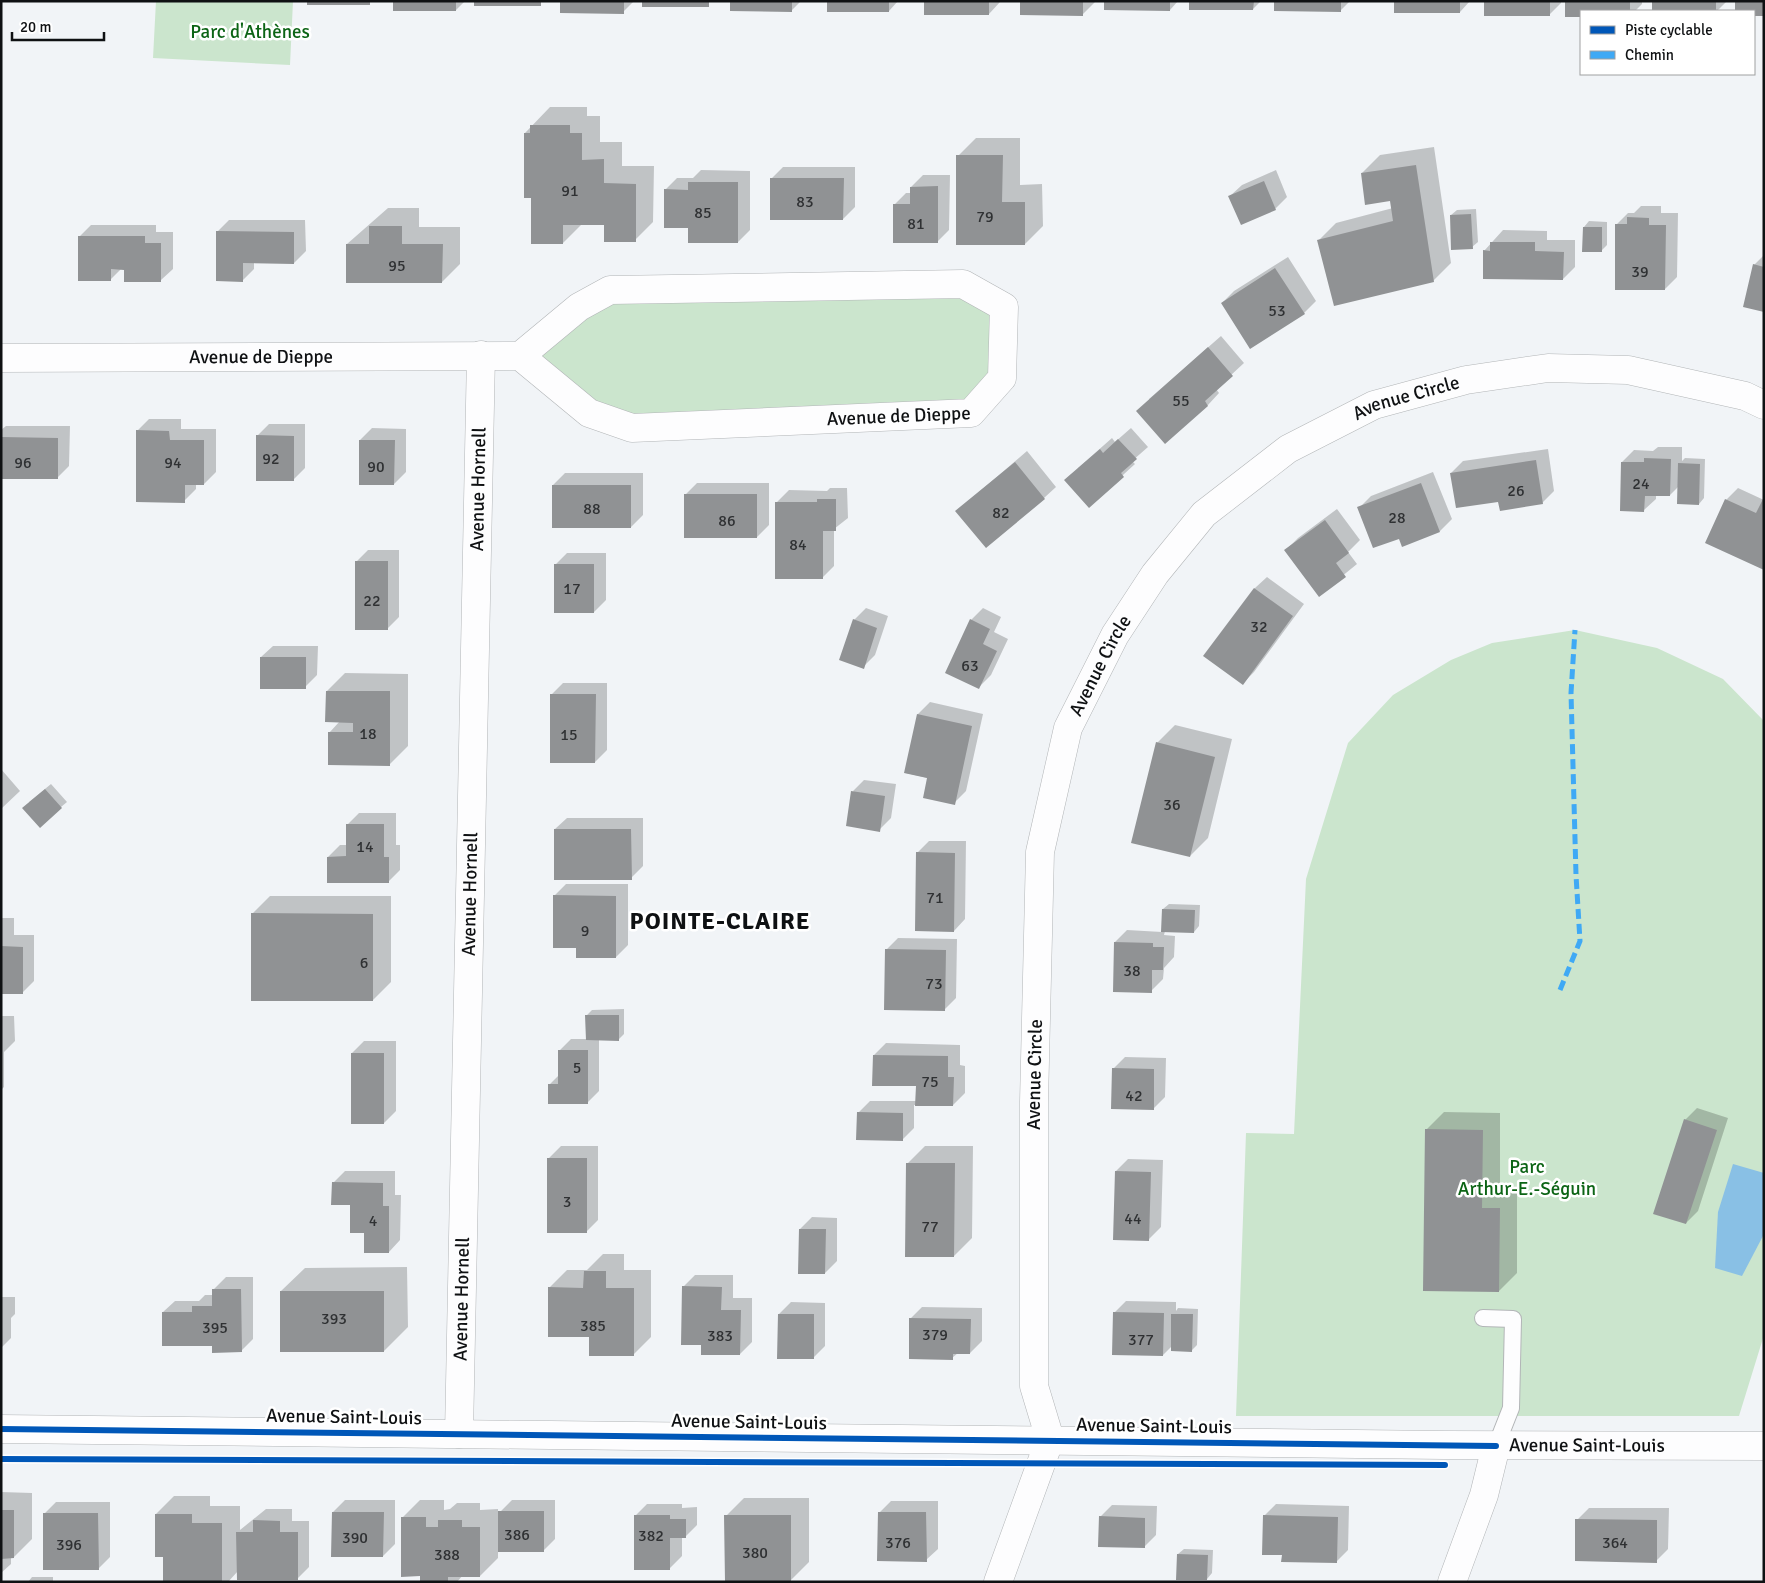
<svg xmlns="http://www.w3.org/2000/svg" width="1765" height="1583" viewBox="0 0 1765 1583" font-family="Signika,sans-serif">
<rect width="100%" height="100%" fill="#f1f4f7"/>
<path fill="#cbe5cd" d="M156,1H293L290,65L153,58Z
M963,284L1004,307L1002,378L971,413L632,428L520,356L610,290Z
M1575,630L1657,648L1723,679L1764,721V1335L1739,1416H1236L1246,1133L1294,1134L1306,879L1348,743L1393,695L1451,660L1492,643Z"/>
<path fill="#89c0e5" d="M1733,1164L1764,1173V1234L1742,1276L1715,1268L1718,1212Z"/>
<path fill="#0003" d="M395,1H465L456,10Z
M561,1H634L623,12Z
M731,1H801L792,10Z
M828,1H898L889,11Z
M925,1H1000V2L989,14Z
M1021,1H1095V2L1083,14Z
M1105,1H1178L1170,10Z
M1190,1H1261L1253,9Z
M1276,1H1350L1341,10Z
M1395,1H1470L1460,12Z
M1486,1H1561V3L1549,15Z
M1567,1H1642V4L1635,11H1581V16H1567Z
M1653,1H1727L1717,11H1653Z
M550,107H587V116H600V142H622V166H654L653,222L635,240L606,223L581,225L563,243L532,197L525,133Z
M976,138H1020V185L1042,184L1043,226L1025,244L958,156Z
M1434,147L1451,263L1433,281L1318,241L1336,223L1393,208L1391,200L1362,173L1380,155Z
M783,167H855V207L843,219L771,179Z
M701,170L750,171V230L738,242L689,226L665,190L677,178H693Z
M1276,170L1287,197L1275,209L1230,196L1242,185Z
M923,175H950L949,230L937,242L894,205L906,193H911V187Z
M1641,206H1661V213H1678L1677,277L1665,289L1616,225L1628,213H1634Z
M388,208H419V227H460V264L442,282L347,244Z
M1476,209L1478,242L1472,247L1451,215L1457,210Z
M229,220H305L306,251L294,263L254,262V269L242,281L217,232Z
M1589,221L1607,222V245L1601,251L1584,227Z
M91,225H156V232H173V269L161,280L122,268L110,280L79,237Z
M1503,230L1547,231V240H1575V267L1563,279L1484,251Z
M1764,255V311L1754,265Z
M1288,257L1316,301L1304,313L1251,347L1222,303L1234,291Z
M1221,336L1244,363L1216,389L1219,393L1208,405L1165,442L1149,399Z
M149,419H181V429H216V472L204,484H196V489L184,501L137,431Z
M269,424H305V468L293,480L257,436Z
M6,426H70L69,466L58,477L1,478V430Z
M372,428L406,429V472L394,484L360,440Z
M1131,428L1148,447L1132,461L1135,464L1089,506L1078,468L1112,438L1115,442Z
M1658,447H1682V461L1685,458L1705,459L1704,498L1699,504L1679,486L1670,495H1656V499L1644,510L1622,462L1634,450L1653,451Z
M1548,449L1554,491L1542,503L1451,473L1463,461Z
M1027,451L1056,487L1044,498L957,511Z
M1433,472L1452,519L1440,531L1403,545L1400,537L1359,508L1371,496Z
M565,473H643V515L631,527L553,485Z
M697,483H769V525L757,537L685,495Z
M830,488H847L848,518L834,529V566L823,577L777,502L789,490L827,491Z
M1738,488L1764,500V568L1726,500Z
M1337,509L1360,540L1348,552L1357,564L1319,595L1286,550L1298,538Z
M368,550H399V617L387,629L356,562Z
M567,553H606V600L594,612L555,565Z
M1267,577L1304,604L1254,672L1243,683L1205,656L1255,588Z
M866,608L888,616L875,655L863,667L854,620Z
M983,608L1001,617L994,632L1008,639L991,675L979,687L971,620Z
M273,646H318L317,675L305,687L261,657Z
M345,673L408,674V746L390,764L329,733L340,721L327,691Z
M563,683H607V750L595,762L551,695Z
M930,702L983,714L966,791L954,803L928,778L906,773L918,714Z
M1175,725L1232,739L1208,838L1190,856L1157,743Z
M1,769L20,791L1,809Z
M864,780L896,784L891,818L879,830L853,791Z
M51,784L67,802L61,807L29,802Z
M359,813H396V845H400V870L388,882L328,857L340,845H348L347,825Z
M567,818H643V866L631,878L555,829Z
M929,841H966L965,919L954,931L917,853Z
M566,884H628V945L616,957L577,947L554,896Z
M270,896H391V982L373,1000L252,914Z
M1169,904L1200,905L1199,926L1194,932L1165,931L1164,935L1175,936L1174,957L1164,968L1163,979L1151,991L1115,942L1127,930L1162,932L1163,909Z
M1,918H14V935H34V981L22,993H1Z
M898,938L957,939L956,998L944,1010L886,950Z
M624,1009V1034L619,1039H599V1091L587,1103L549,1085L559,1075V1051L571,1039H587V1015L592,1010Z
M1,1016H14L15,1041L4,1052V1087L1,1090Z
M364,1041H396V1111L384,1123L352,1053Z
M886,1043L960,1045V1065L965,1066V1093L953,1105H914V1128L902,1140L858,1113L870,1101H917V1085L874,1055Z
M1125,1057L1166,1058L1165,1097L1153,1109L1113,1069Z
M1697,1108L1728,1118L1698,1211L1686,1223L1685,1120Z
M1444,1112L1500,1113V1190L1517,1191V1273L1499,1291L1426,1130Z
M561,1146H598V1220L586,1232L549,1158Z
M925,1146H973L972,1238L954,1256L907,1164Z
M1128,1159L1163,1160L1161,1227L1149,1239L1116,1171Z
M345,1171H395V1195H401L400,1240L389,1252L365,1232L351,1203L333,1183Z
M812,1217L837,1218V1261L825,1273L800,1229Z
M603,1254H624V1270H651V1337L633,1355L590,1336L549,1288L567,1270H587Z
M407,1267L408,1327L384,1351L281,1291L305,1268Z
M695,1275H733V1298H752V1342L740,1354L702,1344L683,1287Z
M226,1277H253V1339L241,1351L214,1344L163,1312L175,1301H199L205,1295H214V1289Z
M1,1297H15V1314L11,1318V1338L1,1348Z
M1126,1301L1176,1302V1311L1178,1308L1198,1309L1197,1345L1191,1351L1172,1346L1163,1355L1114,1313Z
M791,1302L825,1303V1346L813,1358L779,1314Z
M922,1307L982,1308V1341L970,1353H958L952,1358L910,1319Z
M1,1492L32,1493V1539L14,1557H11V1564L1,1573Z
M174,1496H210V1506H240V1530L266,1509H292V1521H309V1567L297,1579L238,1571L228,1582H164L165,1556L156,1514Z
M744,1498H809V1562L791,1580L726,1516Z
M345,1500H395V1544L383,1556L333,1512Z
M420,1500H444V1510L450,1509L457,1503H480V1510L498,1509V1514L512,1500H555V1539L543,1551H498V1558L480,1576L463,1575L457,1582H422V1575L402,1518Z
M891,1501H938V1549L926,1560L879,1513Z
M56,1502H110V1557L98,1569L44,1514Z
M647,1504H682V1508L697,1507V1525L685,1537H682V1556L670,1568L635,1516Z
M1276,1504L1349,1506L1348,1550L1336,1562L1283,1554L1264,1516Z
M1112,1505L1157,1506L1156,1535L1144,1547L1100,1517Z
M1589,1508H1669L1668,1549L1656,1561L1577,1520Z
M1184,1549L1213,1550L1212,1573L1207,1579L1178,1554Z
M32,1577H53V1582H28Z"/>
<path fill="#909294" d="M307,1H370V5H307Z
M393,1H456V11H393Z
M474,1H541V6H474Z
M560,1H624V14L560,13Z
M642,1H709V7H642Z
M730,1H792V12L730,11Z
M827,1H889V12H827Z
M924,1H989V15H924Z
M1020,1H1083V16L1020,15Z
M1104,1H1170V11L1104,10Z
M1189,1H1254L1253,10H1189Z
M1274,1H1341V12L1274,11Z
M1394,1H1460V13H1394Z
M1484,1H1550V16H1484Z
M1565,1H1630V11H1581V17H1565Z
M1652,1H1716V11H1652Z
M1735,1H1764V16H1754V11H1735Z
M530,125H570V133H582V160L604,159V183L636,184V242H604V225H563V244H531V198H524V133H530Z
M956,155H1003L1002,202H1025V245H956Z
M1416,165L1434,282L1334,306L1317,240L1393,221L1390,201L1365,205L1361,173Z
M770,178H844L843,220H770Z
M1264,181L1276,210L1241,225L1228,196Z
M688,182H738V243H688V228H664V189L688,190Z
M938,186V243H893V204H910V187Z
M1471,214L1473,249L1451,250L1450,215Z
M1627,217L1649,218V225H1666L1665,290H1615V224H1627Z
M369,226H402V244H443L442,283H346V244H369Z
M1583,227H1602V252H1582Z
M216,231L294,232V264L243,263V282L216,281Z
M78,236H145V243H161V282H124V270L111,269V281H78Z
M1490,242H1535V251L1564,252L1563,280L1483,279V250L1490,251Z
M1753,264L1764,267V312L1743,307Z
M1275,268L1305,314L1250,349L1221,303Z
M1208,347L1233,376L1205,401L1208,406L1165,444L1136,411Z
M136,430L169,431L170,440H204V485H185V503L136,502Z
M256,435L294,436V481H256Z
M1,437L58,438V479H1Z
M1118,439L1137,459L1121,473L1124,477L1089,508L1064,480L1100,449L1103,453Z
M359,440H395L394,485H359Z
M1644,458L1671,459L1670,496H1645L1644,512L1620,511L1621,462H1644Z
M1536,460L1543,504L1500,511L1498,502L1456,508L1450,473Z
M1015,462L1045,499L986,548L955,511Z
M1678,463L1700,464L1699,505L1677,504Z
M1421,483L1440,532L1402,547L1399,539L1373,548L1357,507Z
M552,485H631V528H552Z
M684,494H757V538H684Z
M1764,497V570L1705,543L1725,499L1756,513Z
M817,499H836V531H823V579H775V502H817Z
M1325,520L1349,553L1336,563L1346,577L1319,597L1284,550Z
M355,561H388V630H355Z
M554,564H594V613H554Z
M1254,588L1293,616L1243,685L1203,656Z
M853,619L877,628L864,669L839,660Z
M970,619L990,629L983,644L997,651L979,689L945,673Z
M260,657H306V689H260Z
M326,691H390V766L328,765V732H353V723L325,722Z
M550,694H596L595,763H550Z
M917,714L972,726L955,805L923,798L927,778L904,773Z
M1156,742L1215,757L1190,857L1131,843Z
M45,789L62,808L40,828L22,808Z
M851,791L885,796L880,832L846,826Z
M346,824H384V857H389V883H327V857L346,856Z
M554,829H631L632,880H554Z
M916,852L955,853L954,932L915,931Z
M553,895L616,896V958H576V948H553Z
M1162,909L1195,910L1194,933L1161,932Z
M251,913L373,914V1001H251Z
M1114,942L1153,943V947H1164L1163,970H1152V993L1113,992Z
M1,946L23,947V994H1Z
M885,949L946,950L945,1011L884,1010Z
M585,1015H619V1041L586,1040Z
M558,1050H588V1104H548V1084H558Z
M351,1053H384V1124H351Z
M873,1055L948,1056V1077H954L953,1106H915L916,1086H872Z
M1112,1068L1154,1069V1110L1111,1109Z
M857,1112L903,1113V1141L856,1140Z
M1684,1119L1717,1130L1686,1224L1653,1214Z
M1425,1129L1483,1130L1482,1208H1500L1499,1292L1423,1291Z
M547,1158H587V1233H547Z
M906,1163H955L954,1257H905Z
M1115,1171L1151,1172L1149,1241L1113,1240Z
M332,1182L383,1183V1206H389V1253H364V1233H350V1205H331Z
M799,1229H826L825,1274H798Z
M584,1271H606V1288H634V1356H589V1337H548V1287L583,1288Z
M682,1286L722,1287L721,1310H741L740,1355H701V1345H681Z
M212,1289H241L242,1352L212,1353V1346H162V1312H192V1306H212Z
M280,1291H384V1352H280Z
M1113,1312L1164,1313L1163,1356L1112,1355Z
M778,1314H814V1359H777Z
M1171,1314H1193L1192,1352L1171,1351Z
M909,1318L971,1319L970,1354H953V1360L909,1359Z
M1,1510H14V1558L1,1559Z
M498,1511H544V1552H498Z
M332,1512H384L383,1557H331Z
M878,1512H926L927,1562L877,1561Z
M43,1513H98L99,1570H43Z
M155,1514H192V1523H222V1582H163V1557H155Z
M634,1515H670V1519H686V1538H670V1570H634Z
M724,1515H791V1581H725Z
M1263,1515L1338,1517L1337,1563L1281,1562L1282,1555H1262Z
M1099,1516L1145,1518V1548L1098,1547Z
M401,1517H426V1527H438V1520H462V1527H480V1577H448V1582H420V1576L401,1577Z
M1575,1519L1657,1520V1563L1575,1561Z
M253,1520L280,1521V1532H298V1580H237L236,1532H253Z
M1177,1554L1208,1555L1207,1580H1176Z"/>
<g fill="none" stroke-linecap="round" stroke-linejoin="round">
<g stroke="#b2b5b7" stroke-width="18">
<path id="lane" d="M1483,1318L1513,1319L1511,1408L1496,1446"/>
</g>
<g stroke="#b2b5b7" stroke-width="29">
<g id="street">
<path id="s1" d="M1,358L520,356L589,413L632,428L971,413L1002,378L1004,307L963,284L610,290L579,307L520,356"/>
<path id="s2" d="M459,1434L481,355"/>
<path id="s3" d="M998,1582L1050,1439L1034,1386V1102L1040,852L1068,728L1115,635L1155,574L1204,514L1288,449L1374,405L1466,380L1548,368L1628,370L1745,396L1764,405"/>
<path d="M1452,1582L1484,1495L1496,1446"/>
</g>
</g>
<g stroke="#b2b5b7" stroke-width="29">
<g id="secondary">
<path id="s4" d="M1,1429L1444,1445L1764,1446"/>
</g>
</g>
<use href="#lane" stroke="#fdfdfe" stroke-width="16"/>
<use href="#street" stroke="#fdfdfe" stroke-width="28"/>
<use href="#secondary" stroke="#fdfdfe" stroke-width="28"/>
<path stroke="#3fa9f5" stroke-width="5" stroke-dasharray="10 5" stroke-linecap="butt" d="M1560,990L1580,941L1576,875L1571,693L1575,630"/>
<g stroke="#fff" stroke-width="9">
<path id="cycleway" d="M1,1429L1496,1446
M1,1459L1445,1465"/>
</g>
<use href="#cycleway" stroke="#0057b8" stroke-width="6"/>
</g>
<g text-anchor="middle" dominant-baseline="central" stroke-width="5" stroke-linejoin="round" paint-order="stroke">
<g font-size="16" fill="#2f3133">
<text x="570" y="191">91</text>
<text x="805" y="202">83</text>
<text x="703" y="213">85</text>
<text x="985" y="217">79</text>
<text x="916" y="224">81</text>
<text x="397" y="266">95</text>
<text x="1640" y="272">39</text>
<text x="1277" y="311">53</text>
<text x="1181" y="401">55</text>
<text x="271" y="459">92</text>
<text x="23" y="463">96</text>
<text x="173" y="463">94</text>
<text x="376" y="467">90</text>
<text x="1641" y="484">24</text>
<text x="1516" y="491">26</text>
<text x="592" y="509">88</text>
<text x="1001" y="513">82</text>
<text x="1397" y="518">28</text>
<text x="727" y="521">86</text>
<text x="798" y="545">84</text>
<text x="572" y="589">17</text>
<text x="372" y="601">22</text>
<text x="1259" y="627">32</text>
<text x="970" y="666">63</text>
<text x="368" y="734">18</text>
<text x="569" y="735">15</text>
<text x="1172" y="805">36</text>
<text x="365" y="847">14</text>
<text x="935" y="898">71</text>
<text x="585" y="931">9</text>
<text x="364" y="963">6</text>
<text x="1132" y="971">38</text>
<text x="934" y="984">73</text>
<text x="577" y="1068">5</text>
<text x="930" y="1082">75</text>
<text x="1134" y="1096">42</text>
<text x="567" y="1202">3</text>
<text x="1133" y="1219">44</text>
<text x="373" y="1221">4</text>
<text x="930" y="1227">77</text>
<text x="334" y="1319">393</text>
<text x="593" y="1326">385</text>
<text x="215" y="1328">395</text>
<text x="935" y="1335">379</text>
<text x="720" y="1336">383</text>
<text x="1141" y="1340">377</text>
<text x="517" y="1535">386</text>
<text x="651" y="1536">382</text>
<text x="355" y="1538">390</text>
<text x="898" y="1543">376</text>
<text x="1615" y="1543">364</text>
<text x="69" y="1545">396</text>
<text x="755" y="1553">380</text>
<text x="447" y="1555">388</text>
</g>
<g font-size="19" fill="#0c6415" stroke="#fff">
<text x="250" y="32">Parc d'Athènes</text>
<text x="1527" y="1167">Parc<tspan x="1527" dy="22">Arthur-E.-Séguin</tspan></text>
</g>
<g font-size="19" fill="#0f1113" stroke="#fff">
<text stroke="none"><textPath href="#s1" startOffset="260">Avenue de Dieppe</textPath></text>
<text stroke="none"><textPath href="#s3" startOffset="1359">Avenue Circle</textPath></text>
<text stroke="none"><textPath href="#s1" startOffset="921">Avenue de Dieppe</textPath></text>
<text stroke="none"><textPath href="#s2" startOffset="945">Avenue Hornell</textPath></text>
<text stroke="none"><textPath href="#s3" startOffset="939">Avenue Circle</textPath></text>
<text stroke="none"><textPath href="#s2" startOffset="540">Avenue Hornell</textPath></text>
<text stroke="none"><textPath href="#s3" startOffset="519">Avenue Circle</textPath></text>
<text stroke="none"><textPath href="#s2" startOffset="135">Avenue Hornell</textPath></text>
<text transform="translate(344 1417) rotate(1)">Avenue Saint-Louis</text>
<text transform="translate(749 1422) rotate(1)">Avenue Saint-Louis</text>
<text transform="translate(1154 1426) rotate(1)">Avenue Saint-Louis</text>
<text stroke="none"><textPath href="#s4" startOffset="1586">Avenue Saint-Louis</textPath></text>
</g>
<g font-size="24" font-weight="bold" letter-spacing="1" fill="#0f1113" stroke="#fff">
<text x="720" y="921">POINTE-CLAIRE</text>
</g>
</g>
<rect width="1765" height="1583" fill="none" stroke="#0f1113" stroke-width="5"/>
<rect x="1580" y="10" width="175" height="65" fill="#ffffff" stroke="#9fa0a1"/>
<rect x="1590" y="26" width="25" height="8" fill="#0057b8" stroke="#9fa0a1"/>
<text x="1625" y="35" font-size="15" fill="#0f1113">Piste cyclable</text>
<rect x="1590" y="51" width="25" height="8" fill="#3fa9f5" stroke="#9fa0a1"/>
<text x="1625" y="60" font-size="15" fill="#0f1113">Chemin</text>
<path d="M12 32v8h92v-8" fill="none" stroke="#0f1113" stroke-width="2.5"/>
<text x="20" y="32" font-size="15" fill="#0f1113" stroke="#ffffff" stroke-width="4" paint-order="stroke">20 m</text>
</svg>
